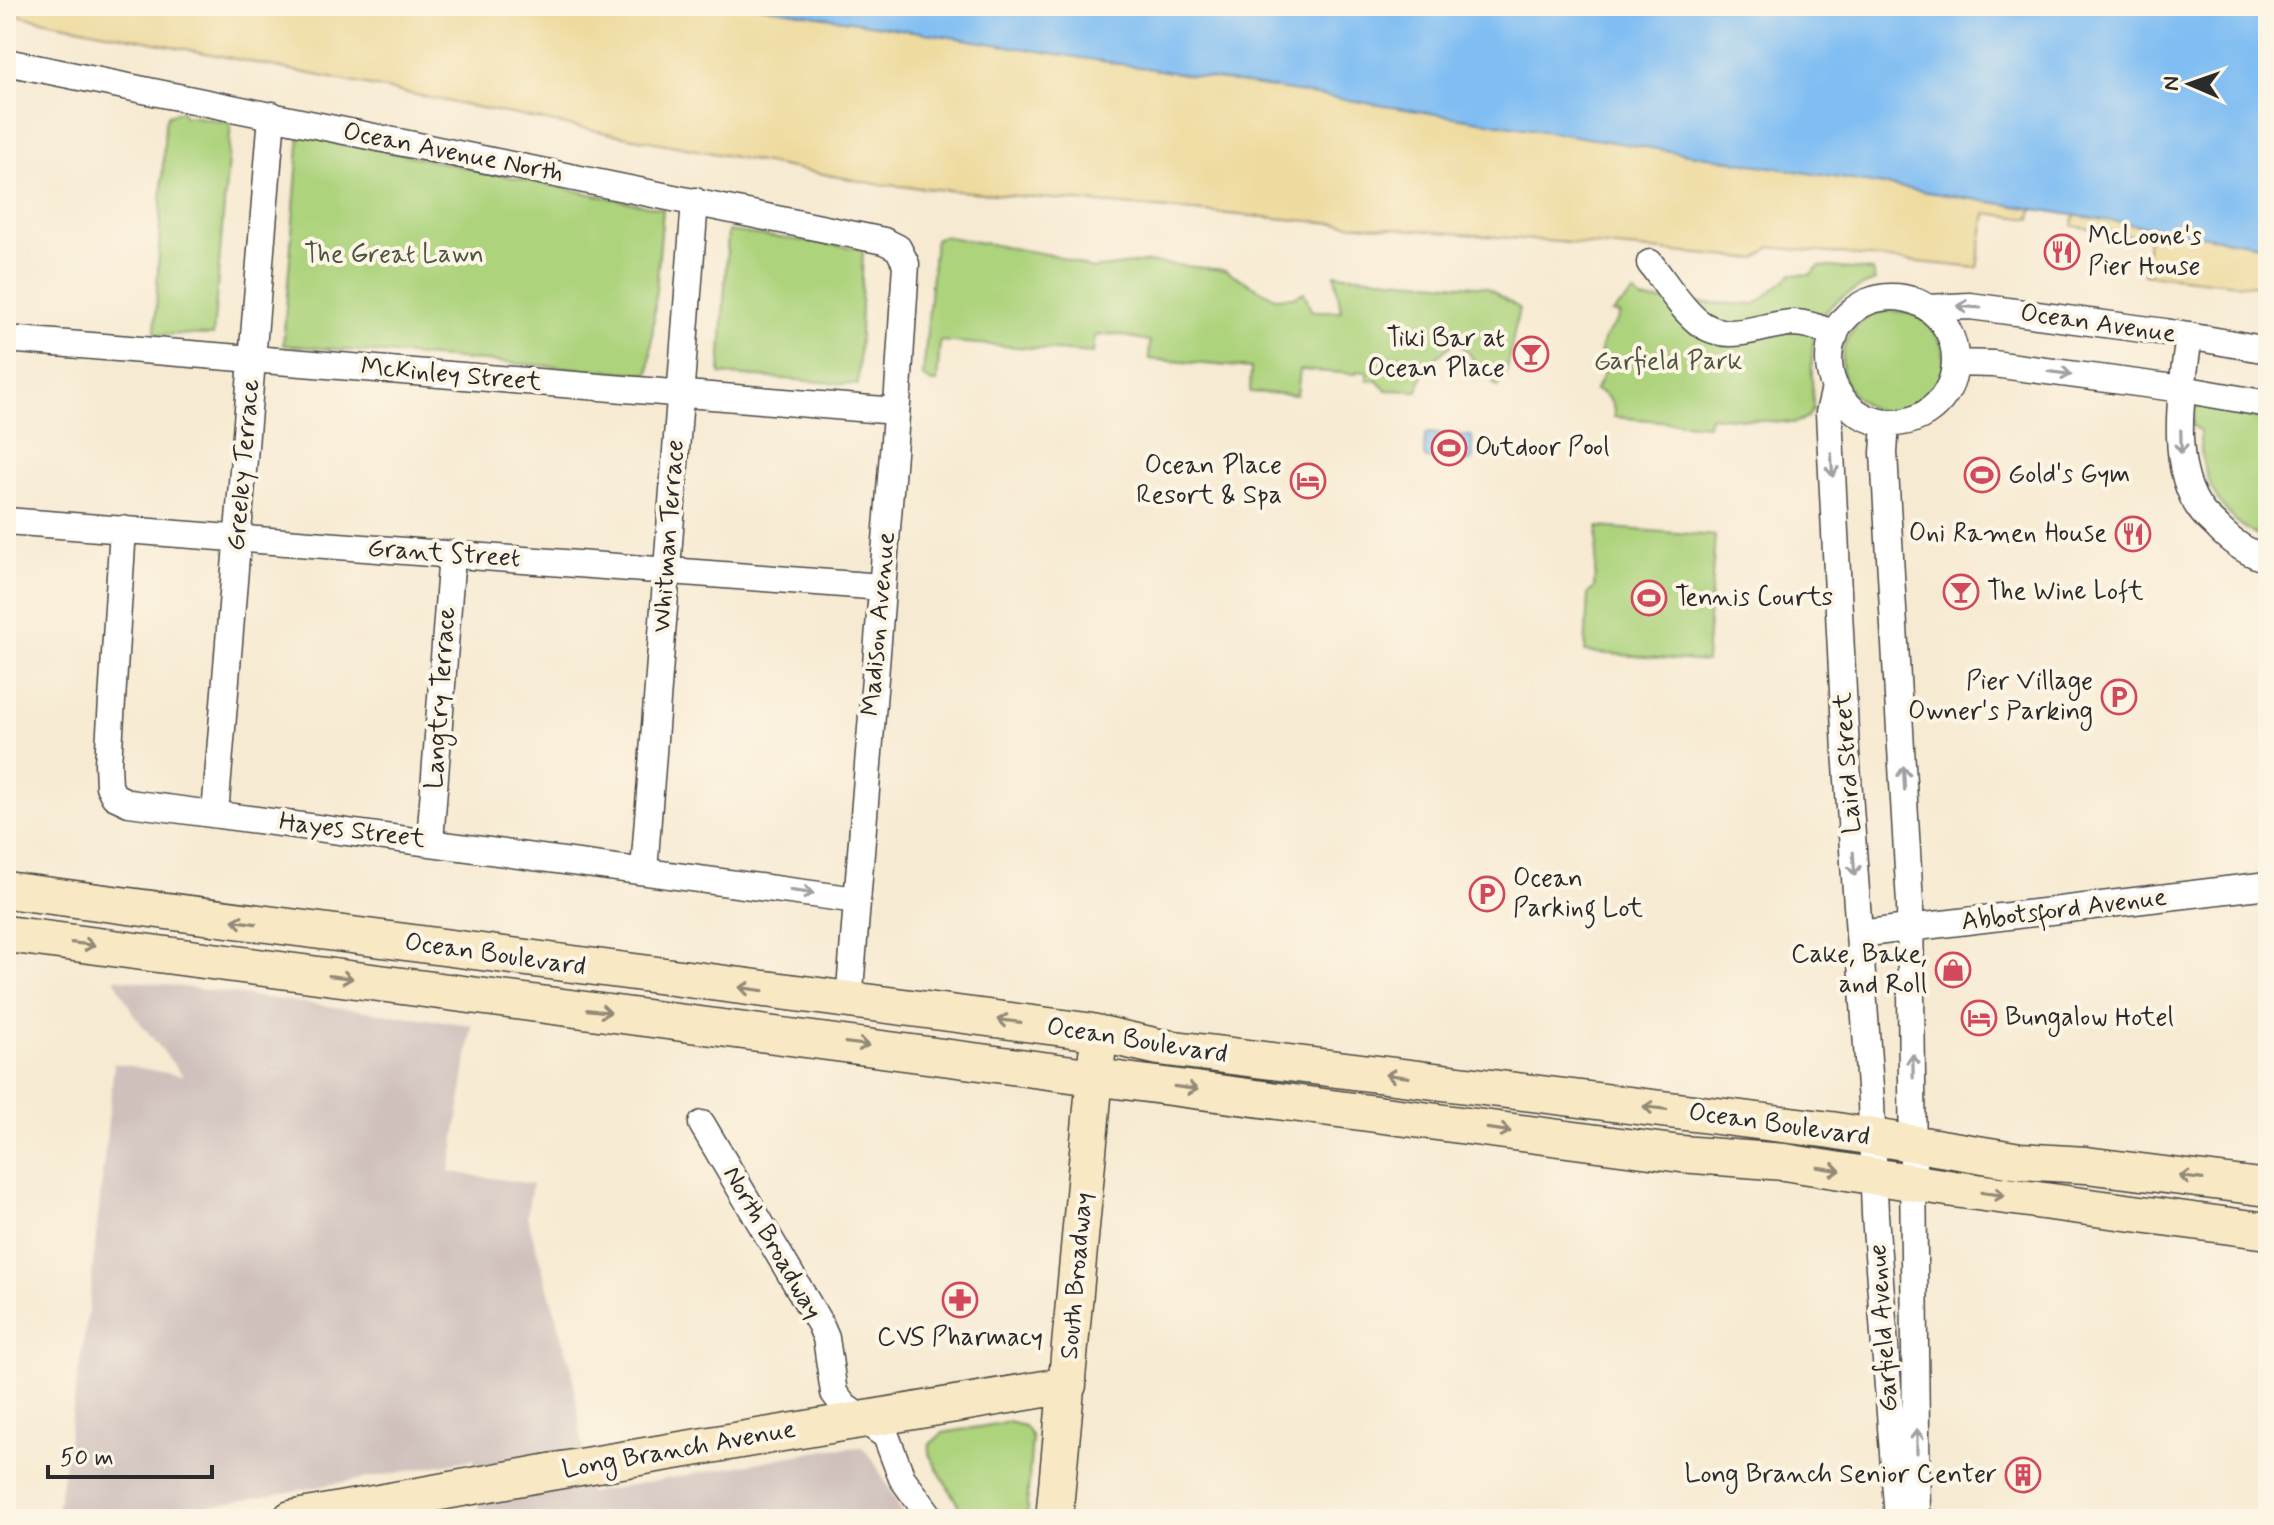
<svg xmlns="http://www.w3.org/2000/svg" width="2274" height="1525" viewBox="0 0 2274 1525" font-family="Mynerve,sans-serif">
<rect width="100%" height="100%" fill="#fcf5e5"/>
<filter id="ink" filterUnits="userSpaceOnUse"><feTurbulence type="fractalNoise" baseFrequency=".0125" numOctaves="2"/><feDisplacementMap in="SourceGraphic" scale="16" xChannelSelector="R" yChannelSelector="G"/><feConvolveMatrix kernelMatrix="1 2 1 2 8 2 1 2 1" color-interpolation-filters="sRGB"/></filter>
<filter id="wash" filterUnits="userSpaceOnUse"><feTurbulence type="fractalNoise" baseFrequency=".006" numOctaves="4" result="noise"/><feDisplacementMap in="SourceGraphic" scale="32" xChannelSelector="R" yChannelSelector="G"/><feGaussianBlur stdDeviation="1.8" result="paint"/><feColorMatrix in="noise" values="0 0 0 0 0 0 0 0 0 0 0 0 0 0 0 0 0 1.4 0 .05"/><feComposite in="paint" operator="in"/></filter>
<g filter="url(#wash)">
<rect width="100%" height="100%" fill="#f7ead2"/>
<path fill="#cfc0bb" d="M114,978L472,1025L450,1172L532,1184L527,1216L572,1370L589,1493L831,1449L862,1447L873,1460L906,1519H480L474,1459L136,1519H56L89,1305L114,1063L183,1076L134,1015Z"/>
<path fill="#add37d" stroke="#6c7f54" stroke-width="2" d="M181,111L185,117L191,116L231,123L213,335L155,334L165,122L168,115Z
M300,133L663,209L649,374L283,345Z
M728,231L863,249L858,385L720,374Z
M942,236L1057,256L1092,269L1146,262L1225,270L1275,298L1293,297L1304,292L1311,310L1314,311H1341L1335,274L1486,287L1519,308L1506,374L1497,387L1457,340L1425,367L1418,391L1386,390L1378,381L1367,380V372L1357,371L1356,374L1300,370L1297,395L1250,392L1251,368L1149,359L1150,341L1114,334L1095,336L1093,353L940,341L937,383H932L923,377L935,239Z
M1819,266L1872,271L1875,281C1800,309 1812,344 1813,410L1806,419L1793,423L1710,416L1708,425L1614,417C1615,404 1608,394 1595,390C1612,366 1595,361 1603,341C1607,331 1617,325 1620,314L1612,313L1634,293L1640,300L1755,305L1792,274L1810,275Z
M1842 362a51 51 0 1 1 102 0a51 51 0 1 1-102 0Z
M2221,404L2229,413L2268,421V541C2221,521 2200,480 2200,431L2192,425L2194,410L2201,405Z
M1598,527L1715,536L1706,662L1585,652L1588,594L1594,588Z
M1008,1422L1024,1426L1032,1437L1026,1519H966L929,1454L930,1444L943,1433Z"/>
<path fill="#eeda9e" stroke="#8c8264" stroke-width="2" d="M6,6H2268V287L2144,274L2148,238L2073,226L2075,211L2033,205L2031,219L1986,213L1977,268L1771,247L1756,259L876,184L576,127L6,13Z"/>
<path fill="#7fbdf3" stroke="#55748f" stroke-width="2" d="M755,6H2268V246Z
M1428,433L1472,436L1473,458L1470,462L1426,459L1424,456L1425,435Z"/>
</g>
<g filter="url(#ink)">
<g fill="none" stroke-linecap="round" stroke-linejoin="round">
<g stroke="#4a4844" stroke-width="29">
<path id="street" d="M6,62L884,241L898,248L906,264L898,391L849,1002
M1650,263C1665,282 1679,306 1697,321C1728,346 1760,324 1793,323C1808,323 1821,328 1835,335
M1829 360a63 63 0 1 1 126 0a63 63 0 1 1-126 0Z
M1928,308L1970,306L2165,332L2268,350
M2189,336C2182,389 2167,468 2203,513C2208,519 2215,524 2220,530C2234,544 2249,554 2268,559
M6,339L896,411
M1955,363L1994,364L2182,389L2268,404
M1835,388L1829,413L1846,751L1871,1102L1875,1215L1898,1519
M1886,423L1884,453L1910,904L1917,1519
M6,521L882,587
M123,529L108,763L109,786L114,796L129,803L857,900
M215,814L272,115
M430,841L452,554
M644,871L695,201
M1859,934L2268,885
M702,1124L820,1324L826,1338L834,1393L844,1406L886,1436L902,1478L932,1519"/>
</g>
<g stroke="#4a4844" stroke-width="39">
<path id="secondary" d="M6,890L1087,1031L1159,1047L1831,1130L2020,1161L2086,1165L2268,1188
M6,934L1681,1154L1784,1162L1954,1189L2268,1231
M291,1519L550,1472L1068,1385
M1054,1519L1097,1054"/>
</g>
<use href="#street" stroke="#fff" stroke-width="26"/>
<use href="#secondary" stroke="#f8e8c3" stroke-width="36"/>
</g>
<defs><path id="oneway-shaft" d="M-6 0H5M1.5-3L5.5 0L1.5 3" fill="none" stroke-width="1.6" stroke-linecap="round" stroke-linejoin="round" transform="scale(2)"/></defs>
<g stroke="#a0a0a0">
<use href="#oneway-shaft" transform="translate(1969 307) rotate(-176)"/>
<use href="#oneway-shaft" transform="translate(2060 373) rotate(8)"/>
<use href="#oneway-shaft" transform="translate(2181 442) rotate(89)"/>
<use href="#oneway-shaft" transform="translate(1832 465) rotate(87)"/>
<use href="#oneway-shaft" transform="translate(1904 778) rotate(-93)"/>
<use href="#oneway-shaft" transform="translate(1854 864) rotate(86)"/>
<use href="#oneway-shaft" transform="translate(802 892) rotate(8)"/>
<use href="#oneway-shaft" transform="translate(1913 1066) rotate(-91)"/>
<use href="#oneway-shaft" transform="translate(1917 1441) rotate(-90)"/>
</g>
<g stroke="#928a77">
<use href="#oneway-shaft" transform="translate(244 922) rotate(-172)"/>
<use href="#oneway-shaft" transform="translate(83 944) rotate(7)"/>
<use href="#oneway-shaft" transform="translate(341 977) rotate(7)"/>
<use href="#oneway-shaft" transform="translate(751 989) rotate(-172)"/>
<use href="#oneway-shaft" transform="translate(599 1011) rotate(7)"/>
<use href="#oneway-shaft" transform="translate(1009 1021) rotate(-173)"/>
<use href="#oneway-shaft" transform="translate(857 1044) rotate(7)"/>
<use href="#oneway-shaft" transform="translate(1397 1076) rotate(-173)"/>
<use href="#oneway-shaft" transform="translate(1186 1088) rotate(8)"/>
<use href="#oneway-shaft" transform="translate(1655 1108) rotate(-173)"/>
<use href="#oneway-shaft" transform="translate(1499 1130) rotate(8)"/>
<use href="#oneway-shaft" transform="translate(1829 1169) rotate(9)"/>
<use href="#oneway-shaft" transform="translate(2191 1178) rotate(-173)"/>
<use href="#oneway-shaft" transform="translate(1993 1194) rotate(8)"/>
</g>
</g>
<defs>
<g id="restaurant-ring" transform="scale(1.8)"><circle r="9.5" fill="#fcf5e5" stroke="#d1495b" stroke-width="1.5"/><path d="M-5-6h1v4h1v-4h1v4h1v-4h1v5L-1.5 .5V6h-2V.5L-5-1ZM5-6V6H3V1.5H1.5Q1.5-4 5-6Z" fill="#d1495b"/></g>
<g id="bar-ring" transform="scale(1.8)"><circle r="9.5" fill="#fcf5e5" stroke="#d1495b" stroke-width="1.5"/><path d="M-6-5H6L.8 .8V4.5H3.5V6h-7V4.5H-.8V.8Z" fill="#d1495b"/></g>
<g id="stadium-ring" transform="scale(1.8)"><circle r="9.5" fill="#fcf5e5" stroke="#d1495b" stroke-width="1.5"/><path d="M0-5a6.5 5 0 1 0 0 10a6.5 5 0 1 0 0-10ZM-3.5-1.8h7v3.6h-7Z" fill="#d1495b"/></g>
<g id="hotel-ring" transform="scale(1.8)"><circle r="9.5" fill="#fcf5e5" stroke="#d1495b" stroke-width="1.5"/><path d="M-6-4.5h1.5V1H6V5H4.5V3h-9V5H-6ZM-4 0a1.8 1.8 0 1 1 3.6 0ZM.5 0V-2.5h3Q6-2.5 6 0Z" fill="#d1495b"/></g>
<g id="parking-ring" transform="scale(1.8)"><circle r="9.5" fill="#fcf5e5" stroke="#d1495b" stroke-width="1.5"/><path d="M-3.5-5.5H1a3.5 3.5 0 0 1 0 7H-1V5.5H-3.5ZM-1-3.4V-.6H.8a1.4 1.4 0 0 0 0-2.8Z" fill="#d1495b"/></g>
<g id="shop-ring" transform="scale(1.8)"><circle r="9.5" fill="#fcf5e5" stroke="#d1495b" stroke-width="1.5"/><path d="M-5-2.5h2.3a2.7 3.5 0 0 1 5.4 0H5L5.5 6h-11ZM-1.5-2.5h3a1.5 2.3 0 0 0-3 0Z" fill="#d1495b"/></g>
<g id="pharmacy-ring" transform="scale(1.8)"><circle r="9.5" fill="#fcf5e5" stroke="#d1495b" stroke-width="1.5"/><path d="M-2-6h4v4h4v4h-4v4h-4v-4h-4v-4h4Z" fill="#d1495b"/></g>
<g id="building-ring" transform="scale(1.8)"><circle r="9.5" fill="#fcf5e5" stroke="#d1495b" stroke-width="1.5"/><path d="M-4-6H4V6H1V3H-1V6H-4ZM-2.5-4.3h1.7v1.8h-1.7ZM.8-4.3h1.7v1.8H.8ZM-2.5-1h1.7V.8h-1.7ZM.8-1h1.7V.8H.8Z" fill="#d1495b"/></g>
</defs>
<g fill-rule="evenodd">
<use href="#restaurant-ring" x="2062" y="252"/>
<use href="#bar-ring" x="1531" y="354"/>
<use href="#stadium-ring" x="1449" y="448"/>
<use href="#stadium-ring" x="1982" y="475"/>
<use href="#hotel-ring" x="1308" y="481"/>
<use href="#restaurant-ring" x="2133" y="534"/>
<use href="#bar-ring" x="1961" y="592"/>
<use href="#stadium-ring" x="1649" y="598"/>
<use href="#parking-ring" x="2119" y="697"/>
<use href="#parking-ring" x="1487" y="894"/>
<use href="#shop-ring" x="1953" y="970"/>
<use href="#hotel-ring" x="1979" y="1018"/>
<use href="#pharmacy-ring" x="960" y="1300"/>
<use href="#building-ring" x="2023" y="1475"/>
</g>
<g text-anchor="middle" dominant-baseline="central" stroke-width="8" stroke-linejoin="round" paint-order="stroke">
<g font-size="26" fill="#2b2b2b" stroke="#fcf5e5">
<text transform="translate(453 153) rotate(11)">Ocean Avenue North</text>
<text transform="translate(2098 324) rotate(8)">Ocean Avenue</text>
<text transform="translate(451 375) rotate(5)">McKinley Street</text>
<text transform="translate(244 465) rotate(-85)">Greeley Terrace</text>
<text transform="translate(669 536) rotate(-86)">Whitman Terrace</text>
<text transform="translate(444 554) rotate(4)">Grant Street</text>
<text transform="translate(879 624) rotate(-85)">Madison Avenue</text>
<text transform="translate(441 698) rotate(-86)">Langtry Terrace</text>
<text transform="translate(1848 763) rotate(-94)">Laird Street</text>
<text transform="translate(352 831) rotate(7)">Hayes Street</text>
<text transform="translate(2064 910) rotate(-7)">Abbotsford Avenue</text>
<text transform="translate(495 955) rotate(8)">Ocean Boulevard</text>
<text transform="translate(1137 1041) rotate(9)">Ocean Boulevard</text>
<text transform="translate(1779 1125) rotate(8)">Ocean Boulevard</text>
<text transform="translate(772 1243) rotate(60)">North Broadway</text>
<text transform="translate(1077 1276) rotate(-85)">South Broadway</text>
<text transform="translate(1884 1328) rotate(-94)">Garfield Avenue</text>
<text transform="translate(679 1450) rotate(-10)">Long Branch Avenue</text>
</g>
<g font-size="26" fill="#2b2b2b" stroke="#fcf5e5" text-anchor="start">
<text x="2088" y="237">McLoone's<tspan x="2088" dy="30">Pier House</tspan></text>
<text x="1505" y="339" text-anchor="end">Tiki Bar at<tspan x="1505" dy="30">Ocean Place</tspan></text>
<text x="1475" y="448">Outdoor Pool</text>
<text x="1282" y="466" text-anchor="end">Ocean Place<tspan x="1282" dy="30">Resort &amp; Spa</tspan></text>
<text x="2008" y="475">Gold's Gym</text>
<text x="2107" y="534" text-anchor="end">Oni Ramen House</text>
<text x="1987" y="592">The Wine Loft</text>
<text x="1675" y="598">Tennis Courts</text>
<text x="2093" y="682" text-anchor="end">Pier Village<tspan x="2093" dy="30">Owner's Parking</tspan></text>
<text x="1513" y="879">Ocean<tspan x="1513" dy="30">Parking Lot</tspan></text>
<text x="1927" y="955" text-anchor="end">Cake, Bake,<tspan x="1927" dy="30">and Roll</tspan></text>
<text x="2005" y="1018">Bungalow Hotel</text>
<text x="960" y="1338" text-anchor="middle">CVS Pharmacy</text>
<text x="1997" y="1475" text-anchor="end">Long Branch Senior Center</text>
</g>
<g font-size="26" fill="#4c5540" stroke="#fcf5e5">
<text x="394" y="255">The Great Lawn</text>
<text x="1668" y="362">Garfield Park</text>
</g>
</g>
<rect width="2274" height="1525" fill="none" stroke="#fcf5e5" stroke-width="32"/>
<g transform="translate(2190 84) rotate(272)" stroke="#fcf5e5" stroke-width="6" paint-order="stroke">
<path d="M0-6L14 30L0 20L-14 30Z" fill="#2b2b2b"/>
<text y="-12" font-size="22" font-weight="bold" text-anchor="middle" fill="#2b2b2b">N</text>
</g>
<path d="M48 1465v12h164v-12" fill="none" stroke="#2b2b2b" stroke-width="4"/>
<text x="60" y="1465" font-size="24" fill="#2b2b2b" stroke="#fcf5e5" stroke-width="6" paint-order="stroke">50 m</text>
</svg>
